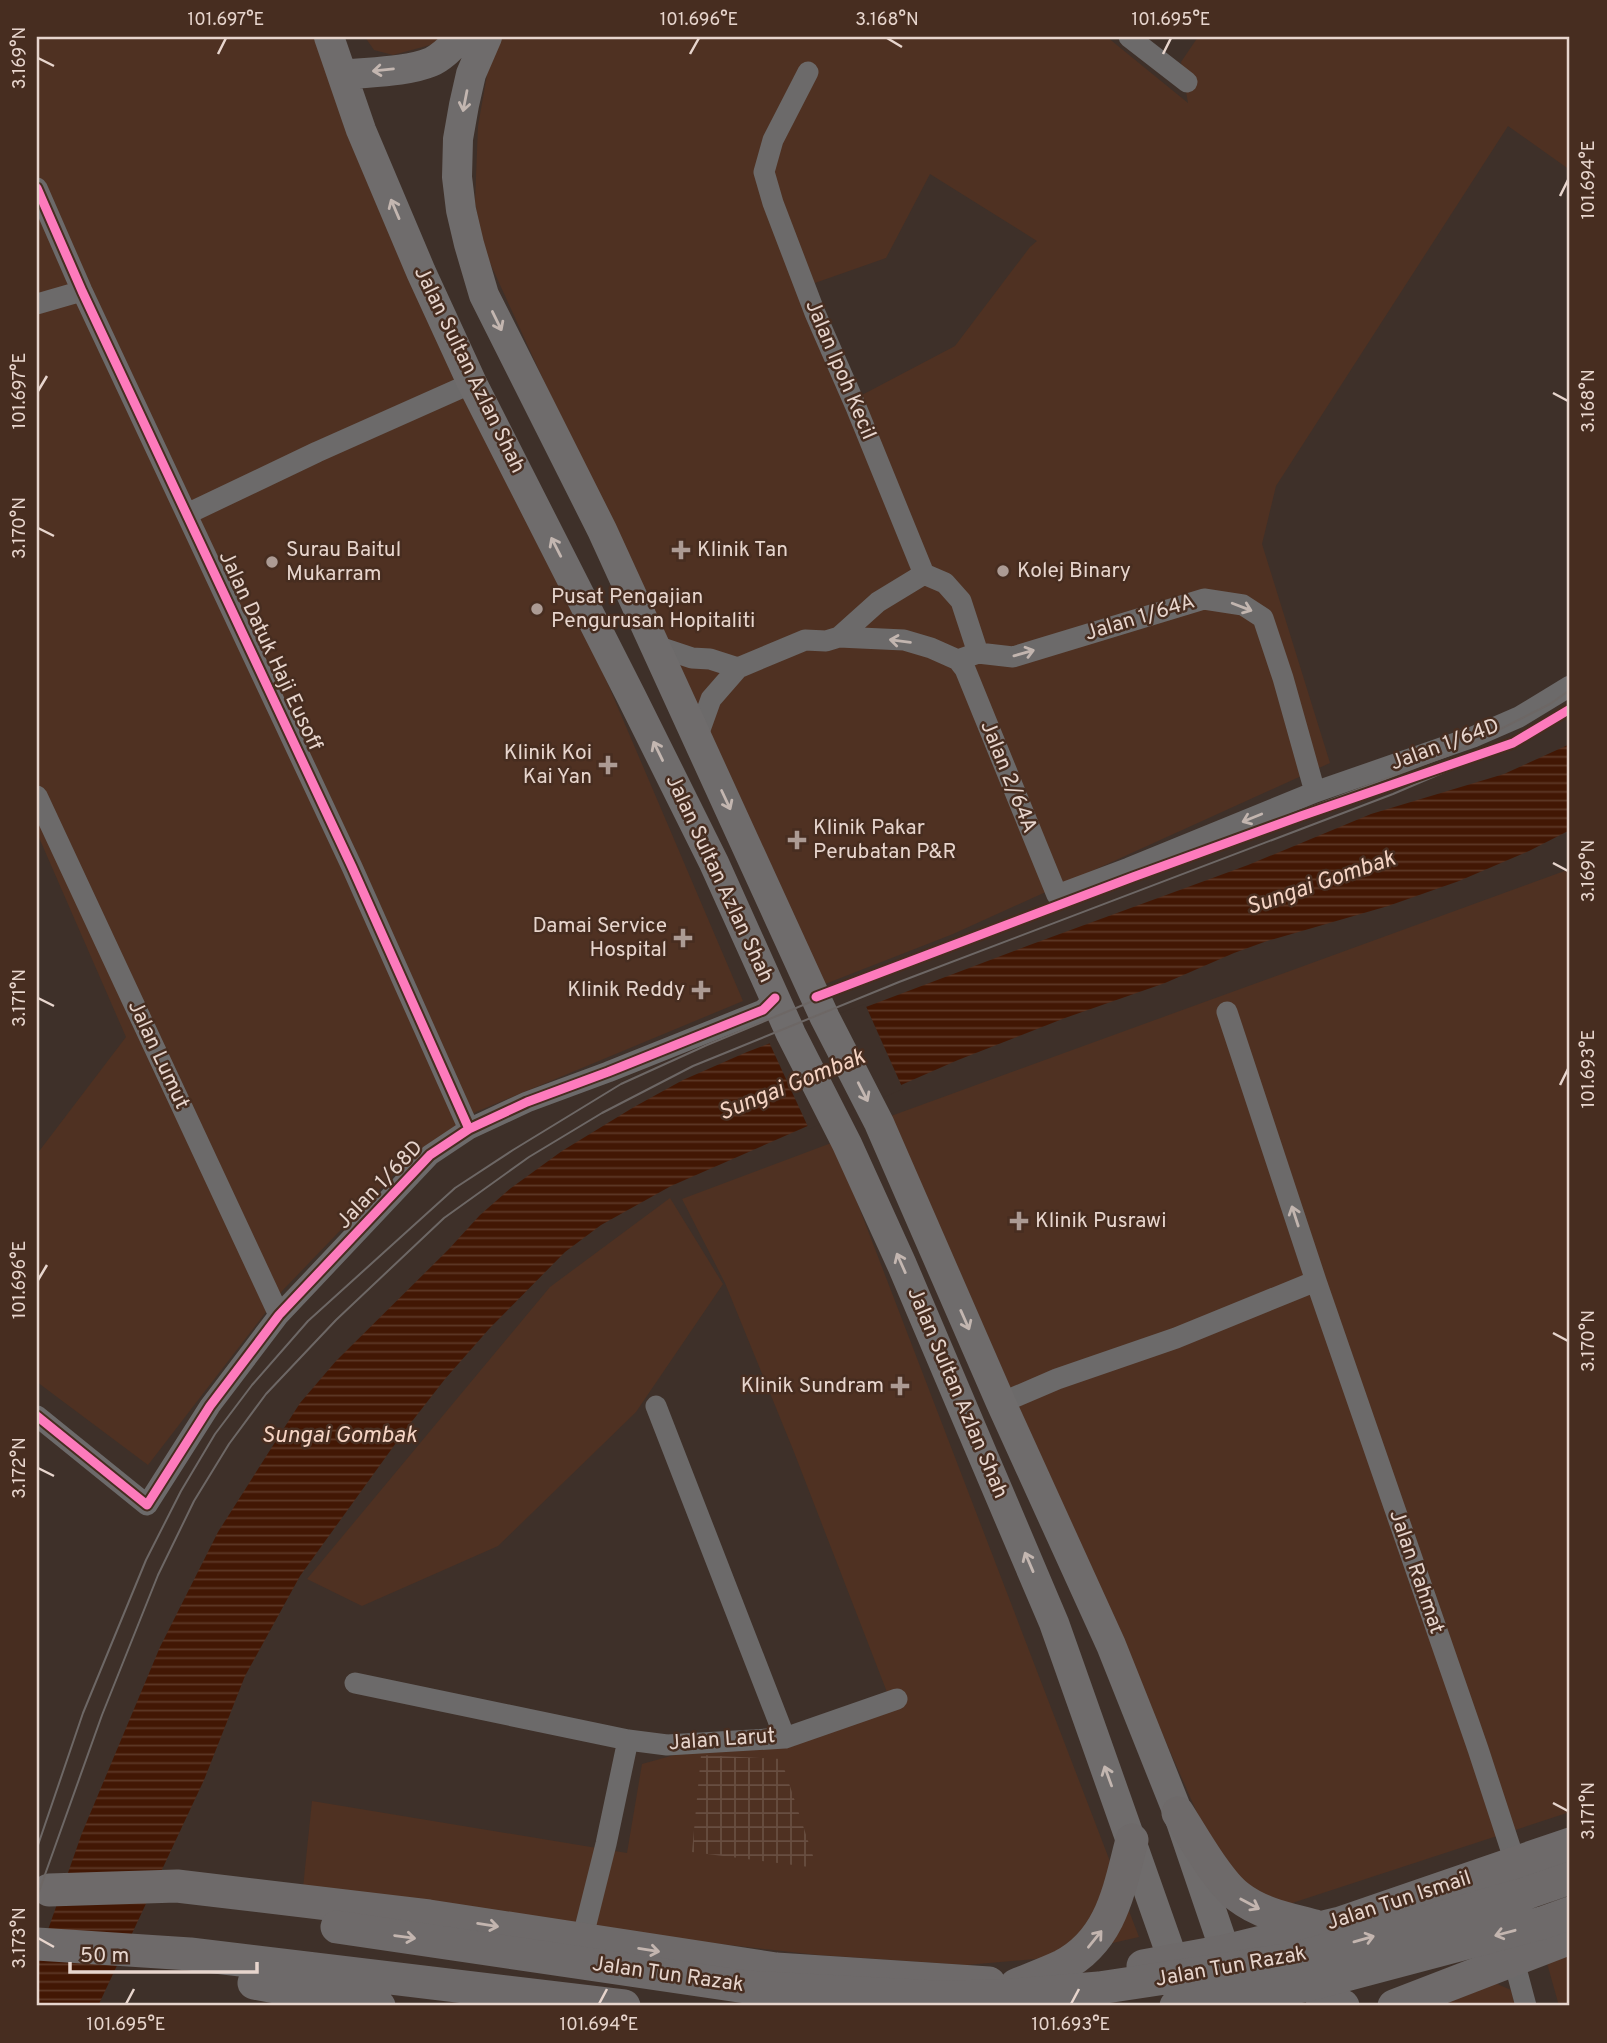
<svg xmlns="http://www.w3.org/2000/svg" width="1607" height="2043" viewBox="0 0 1607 2043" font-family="Overpass,sans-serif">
<defs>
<pattern id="industrial-grid" width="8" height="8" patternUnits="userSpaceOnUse" patternTransform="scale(1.75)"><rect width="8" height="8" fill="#4f3122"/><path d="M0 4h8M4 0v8" fill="none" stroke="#684e41"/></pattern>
<pattern id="water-rules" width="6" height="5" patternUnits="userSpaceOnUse" patternTransform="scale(1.75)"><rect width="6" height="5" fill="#421704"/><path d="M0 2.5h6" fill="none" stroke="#5d3827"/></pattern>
</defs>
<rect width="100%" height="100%" fill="#3e3029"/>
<path fill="#4f3122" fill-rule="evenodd" d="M37,37H332L743,1001L476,1112L411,1157L283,1290L148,1465L37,1382V1154L126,1037L37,833Z
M365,37H444L434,44L393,55L374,50Z
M502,37H1107L1188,103L1181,62L1198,37H1570V170L1508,126L1276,486L1262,544L1330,763L953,934L820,986L485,252L475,203L478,126L488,69ZM930,174L1037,241L1030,247L955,346L860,396L812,284L886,258Z
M1570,869V1812L1280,1907L1257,1904L1205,1831L891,1116Z
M834,1142L1139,1937L1046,1958L966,1965L818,1955L624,1933L303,1888L312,1801L627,1853L642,1764L746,1735L892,1705L794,1452L725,1283L682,1199Z
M670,1198L723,1284L636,1412L498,1546L362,1606L307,1579L550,1287Z
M1570,1956V2006H1559L1547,1963Z
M1488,1980L1511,1990L1515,2006H1406Z"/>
<path fill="url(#industrial-grid)" d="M701,1755L781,1759L817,1868L692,1852Z"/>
<path fill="url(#water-rules)" d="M1570,744V830L1529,851L1459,881L1388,906L1267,941L1234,953L1165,983L1065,1018L958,1060L671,1186L601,1225L565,1252L489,1329L445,1379L406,1429L300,1576L245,1676L204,1780L98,2006H37V1961L82,1833L160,1647L218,1532L300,1403L336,1361L448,1250L480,1215L511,1188L562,1151L634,1107L683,1080L747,1052L1027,946L1248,865L1371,814L1504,774Z"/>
<path fill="#3e3029" d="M865,1004L903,1089L809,1129L768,1040Z"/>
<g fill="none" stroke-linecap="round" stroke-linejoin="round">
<path stroke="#6c6a6a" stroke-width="21" d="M1129,37L1187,82
M808,72L773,140L764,172L773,203L815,313L856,407L924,574L945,583L961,601L978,653
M37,188L82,291L352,867L469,1129
M37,304L82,291
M187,514L317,452L472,383
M839,637L878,602L924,574
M653,645L692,658L710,659L738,668
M958,660L965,669L1057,895L1129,868L1315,792L1473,737L1519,717L1570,686
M697,738L711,699L738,668L805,640L826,641L839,637L904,640L931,648L958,660L978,653L1013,657L1204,599L1243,605L1263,618L1283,678L1315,792
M37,796L279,1315
M1227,1012L1316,1281L1478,1749L1515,1862
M1001,1403L1057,1379L1176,1338L1316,1281
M656,1406L785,1738
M37,1416L147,1505L210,1406L279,1315L430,1155L469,1129L527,1102L608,1072L763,1010L775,998
M355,1683L628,1740L667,1745L785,1738L897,1699
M582,1940L606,1844L628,1740
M1511,1961L1518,1976L1526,2006"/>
<path stroke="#6f6c6c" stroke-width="30" d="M329,37L361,130L421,272L472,383L631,696L714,863L791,1034L847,1144L902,1265L1054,1623L1173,1960
M487,37L471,74L464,105L458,139L457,177L461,210L469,244L484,295L602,530L825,1018L879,1123L1001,1403L1111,1645L1178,1813L1225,1951
M343,75C370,72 407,72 431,62C443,57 452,46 461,37"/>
<path stroke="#6e6a6a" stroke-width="33" d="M1178,1813C1192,1835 1219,1883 1239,1897C1261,1914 1289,1919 1315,1926
M49,1890L177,1886L429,1916L776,1969L989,1983
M37,1944L190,1954L624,2006
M1312,1959C1308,1983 1319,2001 1343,2006
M1143,1966L1225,1951L1340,1923L1570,1844
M254,1983L379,2006
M1016,1985C1031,1979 1047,1973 1062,1966C1112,1940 1119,1889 1132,1840
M1394,2006L1570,1938"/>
<path stroke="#6d6765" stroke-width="2" d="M37,1848L83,1713L146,1560L181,1491L215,1434L252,1385L308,1321L455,1188L513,1150L621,1084L707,1045L820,998L993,934L1221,841L1449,755L1550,704L1570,690
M37,1897L102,1715L158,1575L194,1501L229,1444L266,1394L336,1320L444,1218L529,1157L602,1113L693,1066L899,982L1393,794L1517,741L1570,710"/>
<path stroke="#6e6a6a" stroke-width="33" d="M337,1927L746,1987L936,1997L1002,1996L1099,1988L1298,1958L1521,1895L1570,1878
M1176,2006L1304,1986L1542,1923L1570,1913"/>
<g stroke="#472d20" stroke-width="13">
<path id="cycleway" d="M37,188L82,291L352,867L469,1129
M816,997L1133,877L1301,816L1513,743L1570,709
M37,1416L147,1505L210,1406L279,1315L430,1155L469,1129L527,1102L608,1072L763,1010L775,998"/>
</g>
<use href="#cycleway" stroke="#fd7abc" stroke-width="9"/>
</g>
<defs><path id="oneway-shaft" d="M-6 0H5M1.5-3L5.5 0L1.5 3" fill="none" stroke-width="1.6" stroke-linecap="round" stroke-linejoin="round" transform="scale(1.75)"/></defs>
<g stroke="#c3b6b0">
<use href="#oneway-shaft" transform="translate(383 70) rotate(174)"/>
<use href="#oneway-shaft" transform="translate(465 101) rotate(101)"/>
<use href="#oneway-shaft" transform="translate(395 209) rotate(-113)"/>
<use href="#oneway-shaft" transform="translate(497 321) rotate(64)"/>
<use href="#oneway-shaft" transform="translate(556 547) rotate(-117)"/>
<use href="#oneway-shaft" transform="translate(658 751) rotate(-116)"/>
<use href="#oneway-shaft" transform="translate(726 800) rotate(65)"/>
<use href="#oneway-shaft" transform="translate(863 1092) rotate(63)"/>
<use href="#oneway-shaft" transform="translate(901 1263) rotate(-114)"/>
<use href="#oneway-shaft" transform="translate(965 1320) rotate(66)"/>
<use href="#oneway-shaft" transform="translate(1029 1562) rotate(-113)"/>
<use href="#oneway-shaft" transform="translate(1108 1776) rotate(-110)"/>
</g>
<g stroke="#c2b5af">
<use href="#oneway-shaft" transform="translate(1242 607) rotate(21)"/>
<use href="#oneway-shaft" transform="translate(900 641) rotate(-173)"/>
<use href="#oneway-shaft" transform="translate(1024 653) rotate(-16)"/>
<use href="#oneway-shaft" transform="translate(1252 818) rotate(158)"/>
<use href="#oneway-shaft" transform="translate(1295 1216) rotate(-108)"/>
</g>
<g stroke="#c3b5af">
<use href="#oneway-shaft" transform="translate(1250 1904) rotate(28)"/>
<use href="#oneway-shaft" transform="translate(488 1925) rotate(9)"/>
<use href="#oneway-shaft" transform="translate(1505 1933) rotate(165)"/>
<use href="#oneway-shaft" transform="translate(405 1937) rotate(8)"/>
<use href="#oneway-shaft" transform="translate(1095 1939) rotate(-51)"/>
<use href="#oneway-shaft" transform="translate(1364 1939) rotate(-16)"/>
<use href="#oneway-shaft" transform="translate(649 1950) rotate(9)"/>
</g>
<path fill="none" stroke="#e7d5cd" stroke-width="2.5" d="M887,38L902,47M218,54L226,38M690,54L699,38M1163,54L1171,38M38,58L54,66M1560,196L1568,180M38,391L47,376M1553,393L1568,401M38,528L54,536M1553,863L1568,871M38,998L54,1006M1560,1085L1568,1069M38,1280L47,1265M1553,1333L1568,1341M38,1468L54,1476M1553,1803L1568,1811M38,1938L54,1947M126,2004L134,1989M599,2004L607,1989M1071,2004L1079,1989"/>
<g fill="#ac9b94" stroke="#472d20" stroke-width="2.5">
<path d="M677.5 539.5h7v7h7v7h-7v7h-7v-7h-7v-7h7z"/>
<circle cx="272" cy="562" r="7"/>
<circle cx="1003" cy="571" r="7"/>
<circle cx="537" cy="609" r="7"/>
<path d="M604.5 754.5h7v7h7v7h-7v7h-7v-7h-7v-7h7z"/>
<path d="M793.5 829.5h7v7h7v7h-7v7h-7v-7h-7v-7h7z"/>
<path d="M679.5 927.5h7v7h7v7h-7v7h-7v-7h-7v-7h7z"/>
<path d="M697.5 979.5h7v7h7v7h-7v7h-7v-7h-7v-7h7z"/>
<path d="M1015.5 1210.5h7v7h7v7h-7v7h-7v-7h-7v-7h7z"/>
<path d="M896.5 1375.5h7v7h7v7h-7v7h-7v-7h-7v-7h7z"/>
</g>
<g text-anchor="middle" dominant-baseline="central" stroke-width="5" stroke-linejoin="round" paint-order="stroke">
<g font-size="21" fill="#e7d5cd" stroke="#472d20">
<text transform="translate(469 370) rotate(64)">Jalan Sultan Azlan Shah</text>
<text transform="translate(840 370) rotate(67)">Jalan Ipoh Kecil</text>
<text transform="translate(1140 618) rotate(-17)">Jalan 1/64A</text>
<text transform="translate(270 651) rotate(65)">Jalan Datuk Haji Eusoff</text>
<text transform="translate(1445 745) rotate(-20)">Jalan 1/64D</text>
<text transform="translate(1008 777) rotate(68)">Jalan 2/64A</text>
<text transform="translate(719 879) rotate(65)">Jalan Sultan Azlan Shah</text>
<text transform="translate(158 1055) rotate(65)">Jalan Lumut</text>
<text transform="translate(380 1185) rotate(-46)">Jalan 1/68D</text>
<text transform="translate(957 1393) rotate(67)">Jalan Sultan Azlan Shah</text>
<text transform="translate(1416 1572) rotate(71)">Jalan Rahmat</text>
<text transform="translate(722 1740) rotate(-4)">Jalan Larut</text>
<text transform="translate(1399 1901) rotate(-18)">Jalan Tun Ismail</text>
<text transform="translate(1231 1967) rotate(-10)">Jalan Tun Razak</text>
<text transform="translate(668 1975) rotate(8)">Jalan Tun Razak</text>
</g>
<g font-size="21" fill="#e7d5cd" stroke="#472d20" text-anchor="start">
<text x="286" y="550">Surau Baitul<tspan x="286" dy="24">Mukarram</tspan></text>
<text x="697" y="550">Klinik Tan</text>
<text x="1017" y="571">Kolej Binary</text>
<text x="551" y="597">Pusat Pengajian<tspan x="551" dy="24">Pengurusan Hopitaliti</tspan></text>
<text x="592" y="753" text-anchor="end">Klinik Koi<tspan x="592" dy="24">Kai Yan</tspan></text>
<text x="813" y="828">Klinik Pakar<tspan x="813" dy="24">Perubatan P&amp;R</tspan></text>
<text x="667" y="926" text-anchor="end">Damai Service<tspan x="667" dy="24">Hospital</tspan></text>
<text x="685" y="990" text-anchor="end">Klinik Reddy</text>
<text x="1035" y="1221">Klinik Pusrawi</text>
<text x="884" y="1386" text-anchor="end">Klinik Sundram</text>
</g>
<g font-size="23" font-style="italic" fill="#f5d4c4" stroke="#472d20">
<text transform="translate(1321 884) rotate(-19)">Sungai Gombak</text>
<text transform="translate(792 1086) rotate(-22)">Sungai Gombak</text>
<text x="339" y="1436">Sungai Gombak</text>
</g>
</g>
<rect width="1607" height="2043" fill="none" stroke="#472d20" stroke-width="77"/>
<path d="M70 1962v10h187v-10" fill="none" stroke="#e7d5cd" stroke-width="3.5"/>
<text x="80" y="1962" font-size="21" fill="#e7d5cd" stroke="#472d20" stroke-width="5" paint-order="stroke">50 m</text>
<rect x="38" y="38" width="1530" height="1966" fill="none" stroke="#e7d5cd" stroke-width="2.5"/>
<g font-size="18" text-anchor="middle" fill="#e7d5cd">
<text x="226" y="25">101.697°E</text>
<text x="699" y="25">101.696°E</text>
<text x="887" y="25">3.168°N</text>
<text x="1171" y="25">101.695°E</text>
<text transform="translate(19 58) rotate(-90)" y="6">3.169°N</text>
<text transform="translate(1588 180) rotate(-90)" y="6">101.694°E</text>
<text transform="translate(19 391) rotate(-90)" y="6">101.697°E</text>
<text transform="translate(1588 401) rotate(-90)" y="6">3.168°N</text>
<text transform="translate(19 528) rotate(-90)" y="6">3.170°N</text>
<text transform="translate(1588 871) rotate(-90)" y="6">3.169°N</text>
<text transform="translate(19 998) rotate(-90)" y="6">3.171°N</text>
<text transform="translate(1588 1069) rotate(-90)" y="6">101.693°E</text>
<text transform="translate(19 1280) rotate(-90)" y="6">101.696°E</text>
<text transform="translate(1588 1341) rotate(-90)" y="6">3.170°N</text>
<text transform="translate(19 1468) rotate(-90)" y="6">3.172°N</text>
<text transform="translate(1588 1811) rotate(-90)" y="6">3.171°N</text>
<text transform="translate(19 1938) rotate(-90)" y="6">3.173°N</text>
<text x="126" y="2030">101.695°E</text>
<text x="599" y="2030">101.694°E</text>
<text x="1071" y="2030">101.693°E</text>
</g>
</svg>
